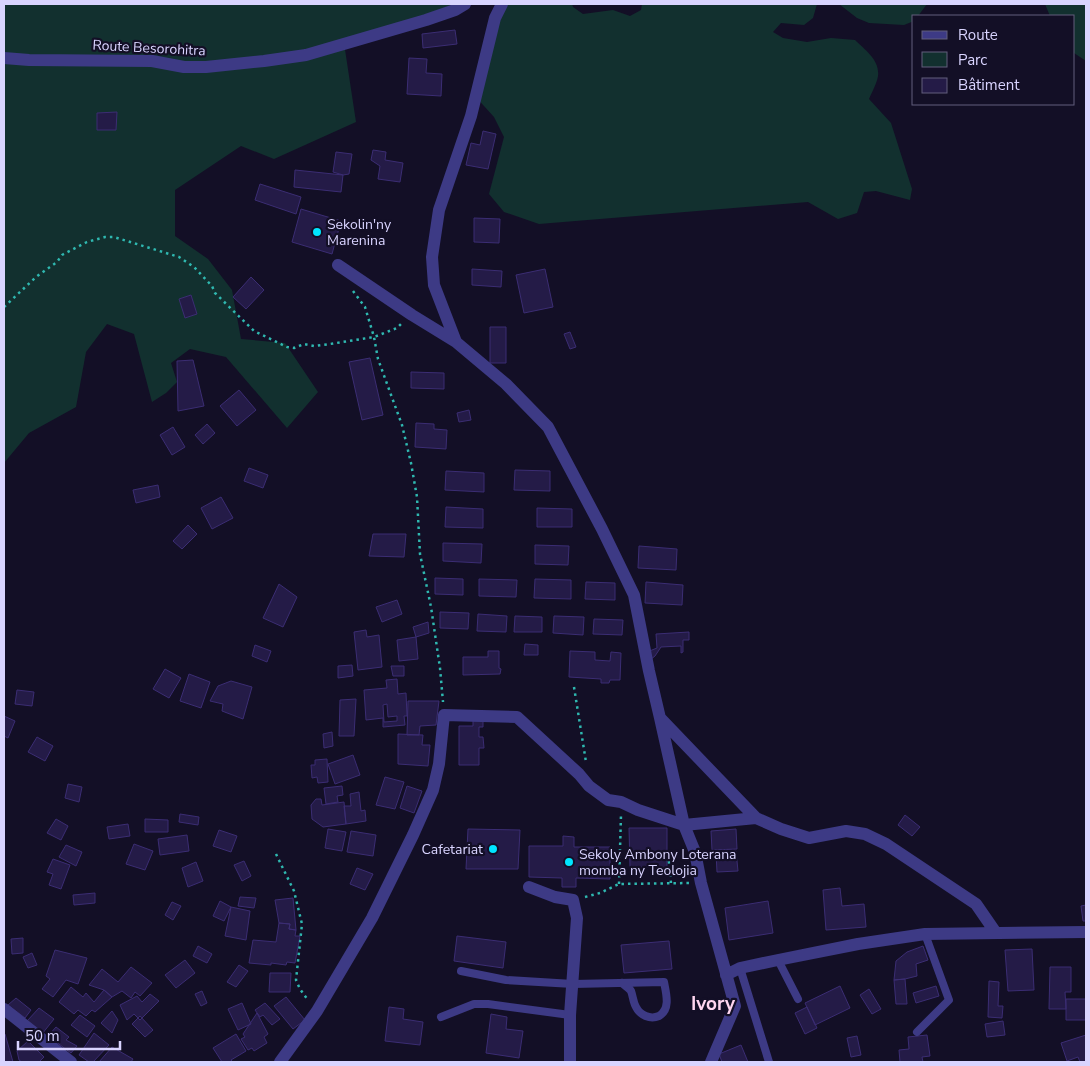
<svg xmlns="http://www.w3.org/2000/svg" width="1090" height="1066" viewBox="0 0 1090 1066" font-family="'Nunito Sans',sans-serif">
<rect width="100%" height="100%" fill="#130f26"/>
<path fill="#12302f" d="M4,4H453L412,22L344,43L356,122L274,159L241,146L175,190V236L208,259L232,290L241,339L285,343L318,392L287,428L226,357L190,349L171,363L177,382L166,393L152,402L134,334L107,324L86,352L76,407L29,433L4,463Z
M508,4H572L573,7L583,14L613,10L630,16L641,10L642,4H817L813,18L804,25L781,23L773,32L783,38L807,42L831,38L855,40C865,50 880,60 878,76C877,83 872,92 869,99L891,123L912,189L910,200L876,191L864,192L857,213L838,219L808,202L539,224L504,212L489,194L504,137L494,117L474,95L498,20Z
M839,4H927L918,16H914V21L904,25L869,23L857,18Z
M1045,4H1086V61L1074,53V16H1050Z"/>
<path fill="#241b47" stroke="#3b2d73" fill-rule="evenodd" d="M455,30L457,44L423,48L422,34Z
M409,58L427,59L426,73L442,74L441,96L407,94Z
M117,112L116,130H97V113Z
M483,131L496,134L488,169L466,165L471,143L480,145Z
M373,150L386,152L385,160L403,163L400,182L378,179L380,166L371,160Z
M336,152L352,154L349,174L343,175L333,172Z
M295,170L343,175L341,192L294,187Z
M260,184L301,197L296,214L255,200Z
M301,209L341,221L332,254L292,242Z
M474,218L500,219L499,243L474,242Z
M472,269L502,271L501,287L472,285Z
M545,269L553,307L524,313L516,275Z
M251,277L264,290L246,309L233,297Z
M191,295L197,314L185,318L179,299Z
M490,327H506V363H490Z
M570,332L576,347L570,349L564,334Z
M370,358L383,415L362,420L349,362Z
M193,360L204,406L178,411L177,361Z
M411,372L444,373V389L411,388Z
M239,390L256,410L237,426L220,406Z
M469,410L471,420L459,422L457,413Z
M416,423L434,424V429L447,430L446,449L415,447Z
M207,424L215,433L203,444L195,435Z
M173,427L185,447L172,455L160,435Z
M249,468L268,475L263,488L244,481Z
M515,470L550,471V491L514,490Z
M446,471L484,473V492L445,490Z
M158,485L160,497L136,503L133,490Z
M221,497L233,518L212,529L201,508Z
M446,507L483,509V528L445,527Z
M537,508L572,509V527H537Z
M188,525L197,534L182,549L173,541Z
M373,534H406L404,557L369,556Z
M443,543L482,544L481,563L443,561Z
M535,545L569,546L568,565L535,564Z
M639,546L677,549L676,570L638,568Z
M435,578L463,579V595L435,594Z
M479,579L517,580L516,597L479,596Z
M535,579L571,580V599L534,598Z
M586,582L615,583V600L585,599Z
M646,582L683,585L682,605L645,603Z
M279,584L297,597L283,627L263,618Z
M397,600L402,614L382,622L376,607Z
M440,612L469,613L468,629L440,628Z
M478,614L507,616L506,632L477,631Z
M515,616L542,617V632H514Z
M554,616L584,617L583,635L553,633Z
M594,619L623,620L622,635L593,634Z
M428,622L429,633L416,637L413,627Z
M366,630L367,637L379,635L382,667L358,670L354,632Z
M689,632V640H683V652L681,653V646L661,647L655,656L650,660L647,652L657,648L656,634Z
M416,637L418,659L399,661L397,640Z
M525,644L538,645V655H524Z
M255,645L271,651L267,662L252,656Z
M488,651H499V668L501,669L500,674L463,675V657H488Z
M570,651L595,652V660L610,661L611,652L621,653L620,680H610L609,683H601V679L569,677Z
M352,665L353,676L338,678V666Z
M391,666H404V676H393Z
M165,669L181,678L169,698L153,689Z
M189,674L210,682L201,708L180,701Z
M397,679L398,694L406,693L407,716H404L405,725L383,727V718L366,720L364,690L387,688L386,680ZM387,704L388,717L397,716V721L384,722L383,705Z
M231,681L252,687L243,719L222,711L223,704L210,701L218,686Z
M17,690L34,692L32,706L15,704Z
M356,699L354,736H339L340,700Z
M408,701H439L436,725L420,726L419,735H407Z
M4,716L15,721L8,738L4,736Z
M473,720H483V727H479V737H483L484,748H479V765H459V726H473Z
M332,732L333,746L324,748L323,734Z
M398,734L423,735L422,745H430L428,766L398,764Z
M37,737L53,746L45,761L28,752Z
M353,755L360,775L335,784L328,764Z
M327,759L328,782L318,783L317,777L312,778L311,765H315V760Z
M385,777L404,782L395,809L376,805Z
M68,784L82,787L79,802L65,798Z
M342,786L343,795L337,796L338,802L326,804L324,788Z
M407,786L422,791L414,813L400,808Z
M359,792L361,811L365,810L366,821L346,824L344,806H351L350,794Z
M316,799H321L322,805L344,802L346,824L323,827L312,819L311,805Z
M180,814L199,817L198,825L179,822Z
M905,815L920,827L912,836L898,825Z
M56,819L68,826L61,840L47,833Z
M145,819L168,820V832H145Z
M128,824L130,836L109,839L107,827Z
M629,828H667V868L630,867Z
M328,829L346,832L342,851L325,848Z
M468,829L520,830L518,869H466Z
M736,829L737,849L712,850L711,831Z
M219,830L237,836L231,852L213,846Z
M351,831L376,835L373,856L347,852Z
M187,835L189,851L160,855L158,839Z
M563,836L574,837V847H610V879L576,878V887H562V878L529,877V846H563Z
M134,844L153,851L145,870L126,864Z
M66,845L82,852L76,866L59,857Z
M736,851L738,871L717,872L716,853Z
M53,859L70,865L61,889L49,885L53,874L47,872Z
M244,861L251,876L242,881L234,865Z
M196,862L203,881L188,887L182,868Z
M357,868L373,874L365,890L350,884Z
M840,888L842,906L864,904L866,927L826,930L823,890Z
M95,893V903L74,905L73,895Z
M240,897L256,898L254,908L238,906Z
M293,898L296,930L289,929L290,924L279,923L275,900Z
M220,901L231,907L224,921L213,916Z
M768,901L773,933L729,940L725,908Z
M172,902L181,906L173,920L165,915Z
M1086,905V921H1083L1081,906Z
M231,907L250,911L246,940L225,936Z
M279,923L290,924L289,929L296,930L295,936H300L295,963L287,962L286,965L271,963V965L249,963L253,940L276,942Z
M457,936L506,942L503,968L454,961Z
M23,938V953L12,954L11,939Z
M669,941L672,969L624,973L621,945Z
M198,946L212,954L207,963L193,956Z
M923,946L928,960L916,964L917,976L905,979L894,980L896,961L907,952Z
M1032,949L1034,990L1008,991L1005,950Z
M55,950L87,958L78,984L66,980L53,997L42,989L50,979L46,976Z
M32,953L37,965L28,968L23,957Z
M185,960L195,973L176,988L165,975Z
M239,965L248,971L236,987L227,982Z
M131,967L152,983L140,996L135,992L131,998L122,991L112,997L104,990L89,985L102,969L118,982Z
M1050,967H1071V992H1065L1066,1009H1049Z
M270,973H291L290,992H269Z
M905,979L907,1004H896L894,980Z
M989,981L999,982L998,1006H1003L1002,1018L988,1017Z
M840,986L850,1008L815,1025L805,1003Z
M936,986L939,996L916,1003L913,993Z
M71,987L83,997L86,993L94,1002L104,990L112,997L95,1012L92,1010L86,1016L78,1010L74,1014L59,1002Z
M869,989L881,1009L872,1014L860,995Z
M202,991L207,1003L201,1006L195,994Z
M150,994L159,1001L140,1020L134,1014L127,1020L120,1005L137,996L142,1002Z
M286,997L305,1020L293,1029L274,1006Z
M16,998L31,1010L25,1018L8,1005Z
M1066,999H1086V1020H1066Z
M242,1003L251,1024L238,1030L228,1009Z
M265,1003L280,1019L272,1025L263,1015L260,1017L255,1010Z
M389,1007L404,1009L403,1019L423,1022L420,1045L385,1041Z
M807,1007L817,1028L805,1034L795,1013Z
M39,1008L54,1019L42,1034L27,1021Z
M112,1011L118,1020L112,1033L101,1023Z
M257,1013L268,1034L264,1037L267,1043L254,1051L252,1048L248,1050L241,1039L245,1037L243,1034Z
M491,1014L507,1017L506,1029L523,1031L519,1058L486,1053Z
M80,1015L95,1026L87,1037L71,1025Z
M140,1016L153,1030L145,1037L132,1024Z
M1003,1021L1005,1035L987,1037L985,1024Z
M56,1027L69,1037L66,1040L77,1046L71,1053L48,1036Z
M94,1033L109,1045L93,1062H89L79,1055Z
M4,1034H5L13,1062H4Z
M236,1034L246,1051L231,1060L233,1062H222L213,1048Z
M927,1035L930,1056L922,1057L923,1062H900L899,1050L909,1049L908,1037Z
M1086,1035V1062H1080L1078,1057L1067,1061L1061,1043Z
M857,1036L861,1055L851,1057L847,1038Z
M28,1041L44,1057L39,1062H22L19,1060L17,1051Z
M741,1045L748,1062H722L719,1054Z
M112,1047L133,1059L131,1062H99Z"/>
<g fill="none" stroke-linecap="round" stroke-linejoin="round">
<path stroke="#2fb8b0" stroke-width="2.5" stroke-dasharray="2.5 4" stroke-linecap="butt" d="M353,291L365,307L374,337L378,359L402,425L411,463L417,497L420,554L431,607L440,668L443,702
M4,307L36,277L57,262L62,255L87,242L105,237H114L179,257L194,267L212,286L215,293L254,331L287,347L294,348L304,344L314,346L330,344L374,337L397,328L401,324
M574,687L586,762
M276,854L294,891L302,924L296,980L300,989L308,1000
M671,883L668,852H682
M619,884L621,815
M585,897L600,893L619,884L690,883"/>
<path stroke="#3d3a85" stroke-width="8" d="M778,960L798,999
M740,968L769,1062
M461,971L506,980L573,984L664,982C666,993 671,1009 659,1016C650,1020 640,1015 636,1007C633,1002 633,996 631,991C629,988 624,985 622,983
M441,1017L474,1004H488L570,1015
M917,1032L949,1000L925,934"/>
<path stroke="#3d3a85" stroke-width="12" d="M4,58L29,60L152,61L184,67H206L264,61L306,55L426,20L455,10L465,4
M338,265L412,315L456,342L506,384L548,427L602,529L634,595L649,671L660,718L684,825L695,852L701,883L735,1006L711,1062
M456,342L434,285L432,257L439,210L471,116L495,18L502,4
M661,719L756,818L781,829L809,838L846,831L865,834L886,844L976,904L996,933
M529,887L555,897L573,900L577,918L570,1015V1062
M726,975L740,968L778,960L858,944L925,934L1086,932
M4,1009L71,1062
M280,1062L317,1011L372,918L413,835L433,790L439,764L444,715L517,717L579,774L589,786L608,800L621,802L638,810L684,825L756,818"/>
</g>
<g fill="#00e5ff" stroke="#130f26" stroke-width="2">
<circle cx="317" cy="232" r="5"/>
<circle cx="493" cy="849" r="5"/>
<circle cx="569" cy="862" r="5"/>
</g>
<g text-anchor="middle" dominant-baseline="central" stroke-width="4.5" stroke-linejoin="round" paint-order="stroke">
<g font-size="14" fill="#d9d4ff" stroke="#130f26">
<text transform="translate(149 48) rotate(3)">Route Besorohitra</text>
</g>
<g font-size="14" fill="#d9d4ff" stroke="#130f26" text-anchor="start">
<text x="327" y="224">Sekolin'ny<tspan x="327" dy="16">Marenina</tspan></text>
<text x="483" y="849" text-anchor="end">Cafetariat</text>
<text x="579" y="854">Sekoly Ambony Loterana<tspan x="579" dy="16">momba ny Teolojia</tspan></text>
</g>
<g font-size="19" font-weight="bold" fill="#ffd6f0" stroke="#130f26">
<text x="713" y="1004">Ivory</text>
</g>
</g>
<rect width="1090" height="1066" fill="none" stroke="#d9d4ff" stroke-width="10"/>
<rect x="912" y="15" width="162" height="90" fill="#130f26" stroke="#625e7d"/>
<rect x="922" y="31" width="25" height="8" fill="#3d3a85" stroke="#625e7d"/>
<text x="958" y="40" font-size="15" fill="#d9d4ff">Route</text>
<rect x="922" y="52" width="25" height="15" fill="#12302f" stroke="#625e7d"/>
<text x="958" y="65" font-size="15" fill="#d9d4ff">Parc</text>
<rect x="922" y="78" width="25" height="15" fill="#241b47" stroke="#625e7d"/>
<text x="958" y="90" font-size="15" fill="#d9d4ff">Bâtiment</text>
<path d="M18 1041v8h102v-8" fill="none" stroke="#d9d4ff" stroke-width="2.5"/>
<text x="25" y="1041" font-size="15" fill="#d9d4ff" stroke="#130f26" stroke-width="4" paint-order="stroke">50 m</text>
</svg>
